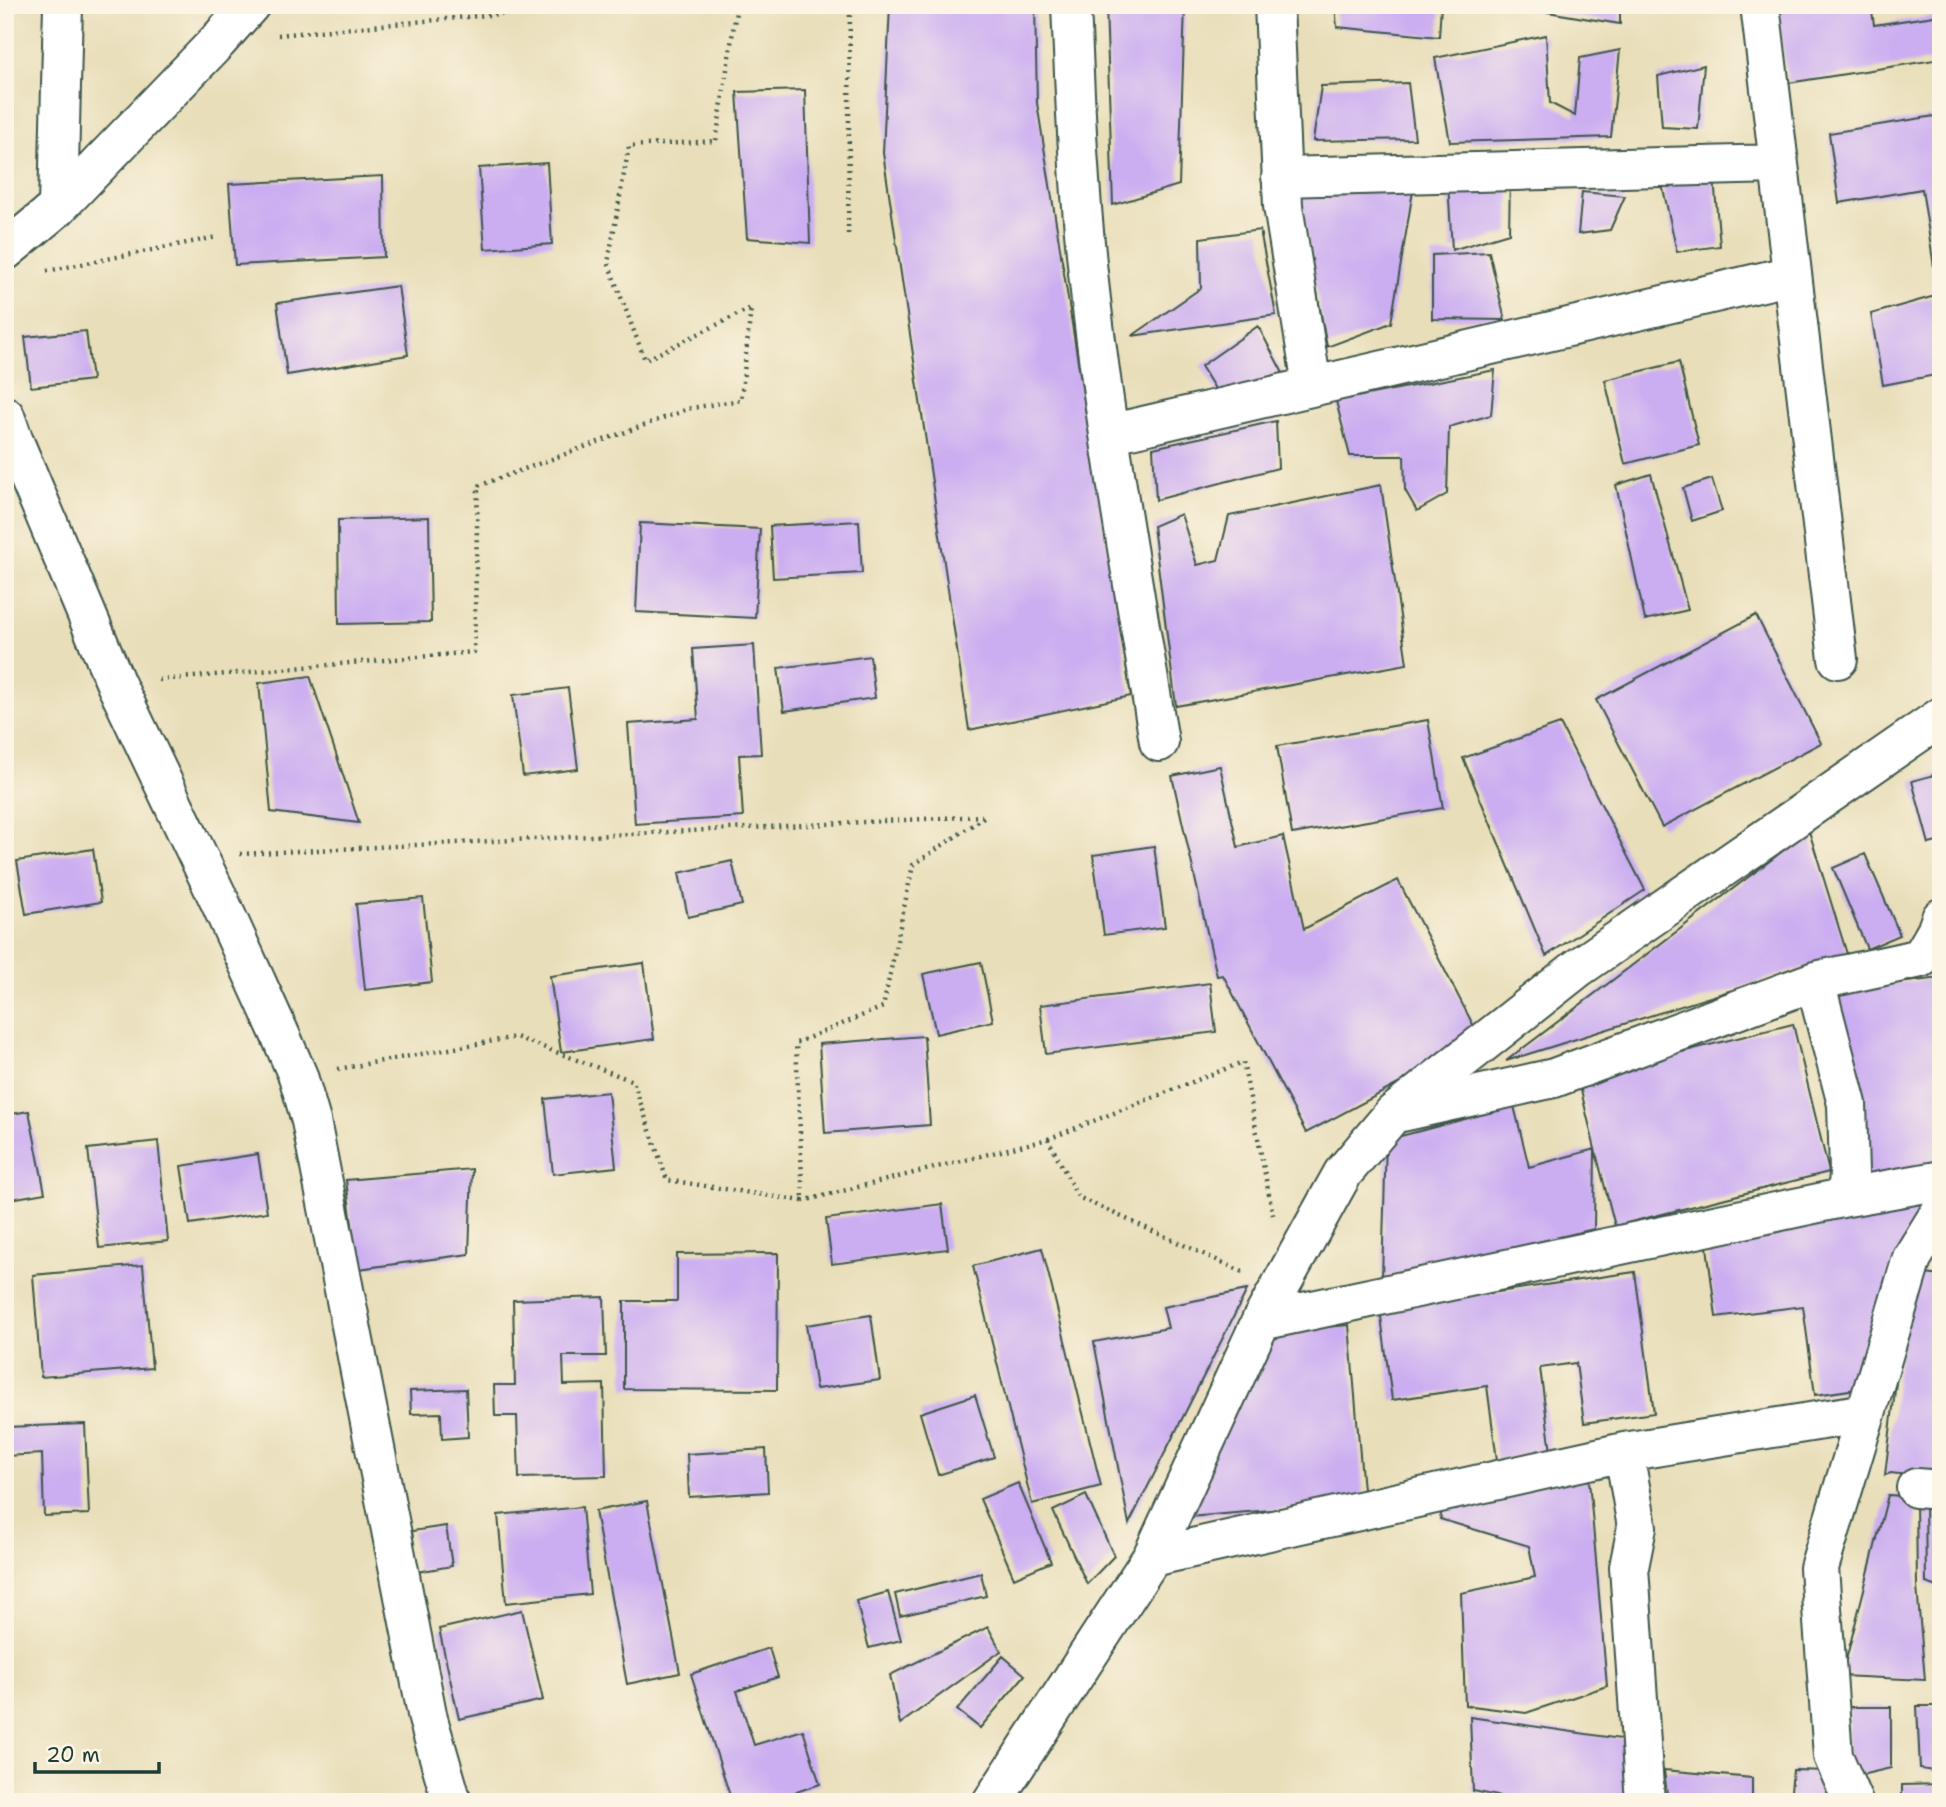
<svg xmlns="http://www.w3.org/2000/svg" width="1946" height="1807" viewBox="0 0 1946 1807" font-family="'Shantell Sans',sans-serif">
<rect width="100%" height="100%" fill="#fcf5e5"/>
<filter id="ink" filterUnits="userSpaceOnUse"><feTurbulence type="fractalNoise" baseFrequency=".0143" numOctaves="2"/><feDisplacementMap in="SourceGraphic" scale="14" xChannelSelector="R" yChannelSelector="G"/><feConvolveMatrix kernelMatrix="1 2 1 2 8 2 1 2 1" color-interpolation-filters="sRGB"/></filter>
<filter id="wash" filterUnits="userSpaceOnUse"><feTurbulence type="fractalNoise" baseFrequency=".00686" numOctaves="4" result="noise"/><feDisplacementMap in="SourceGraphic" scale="28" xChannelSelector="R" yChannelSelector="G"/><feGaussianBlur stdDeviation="1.57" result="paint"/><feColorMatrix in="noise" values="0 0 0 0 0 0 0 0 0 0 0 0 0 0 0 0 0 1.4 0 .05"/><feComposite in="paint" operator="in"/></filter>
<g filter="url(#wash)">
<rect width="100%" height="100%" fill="#e8deb9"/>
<g id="blocks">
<path fill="#cbadf1" d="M890,5H1035L1037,103L1131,696L969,730L883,153Z
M1106,5H1185L1179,185L1113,205Z
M1335,5H1441L1439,37L1337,27Z
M1539,5H1620V24L1542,11Z
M1780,5H1871L1874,25L1941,15V59L1788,83L1778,19Z
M1546,35L1550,103L1575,116L1580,58L1620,50L1611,137L1450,142L1435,58Z
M1704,65L1698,129L1662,127L1658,76Z
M1408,83L1415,139L1313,141L1321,86Z
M805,90L810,243L747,238L737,92Z
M1941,115V266L1934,267L1922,189L1839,203L1829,133Z
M547,163L552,244L485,249L479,168Z
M383,176L384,257L235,265L229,184Z
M1510,179L1509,233L1452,250L1448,182Z
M1714,179L1720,246L1677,252L1662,184Z
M1414,185L1391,323L1327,347L1299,194Z
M1582,192L1625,196L1610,230L1578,234Z
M1260,230L1276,315L1132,336L1201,288L1200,238Z
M1489,252L1505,320L1432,319V255Z
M398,286L408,355L287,375L277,303Z
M1935,296L1941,318V374L1883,385L1871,314Z
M1258,326L1285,377L1220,397L1201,366Z
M86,331L92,380L31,387L25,337Z
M1679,362L1699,445L1625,464L1605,380Z
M1495,370L1491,415L1449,427L1447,494L1417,511L1405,490L1404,456H1350L1336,401Z
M1276,421L1278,468L1156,500L1153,448Z
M1651,474L1688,610L1645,620L1616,485Z
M1712,479L1722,511L1692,521L1683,488Z
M1381,485L1407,664L1176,706L1153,526L1181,514L1197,565L1218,560L1229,516Z
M429,517L431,622L339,624L338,520Z
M859,521L862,573L773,578L770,526Z
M640,523L760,529L755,618L636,612Z
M1756,615L1821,743L1662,827L1596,700Z
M754,645L761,754L739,755L743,817L635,824L628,724L698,719L693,649Z
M870,656L875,698L784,711L778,668Z
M310,676L359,823L271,812L259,683Z
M568,688L578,769L523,776L513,695Z
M1428,720L1443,808L1292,834L1277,746Z
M1560,724L1645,890L1546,956L1463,758Z
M1220,766L1238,847L1283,836L1304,929L1398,880L1481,1040L1306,1133L1223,975L1217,976L1172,776Z
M1941,773V841L1929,844L1912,781Z
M1809,831L1847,954L1506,1061Z
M1154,846L1165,927L1104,935L1093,855Z
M93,849L101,902L26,914L17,861Z
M1865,854L1900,935L1867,949L1833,868Z
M732,861L742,905L688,917L679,873Z
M423,898L432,982L365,990L356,904Z
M981,962L993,1021L936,1034L923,974Z
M644,963L654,1039L561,1052L550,976Z
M1941,978V1173L1859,1182L1838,990Z
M1210,983L1216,1032L1046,1054L1040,1005Z
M1793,1024L1829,1172L1615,1226L1595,1149L1594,1229L1382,1278L1386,1140L1514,1106L1529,1167L1595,1149L1578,1078Z
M924,1036L930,1125L825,1133L819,1044Z
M608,1092L616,1167L553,1174L545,1099Z
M29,1111L45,1193L5,1200V1115Z
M158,1141L168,1241L99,1248L88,1149Z
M258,1154L267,1212L190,1224L181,1166Z
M472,1169L469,1254L358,1269L346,1180Z
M1923,1202L1863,1388L1815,1395L1803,1306L1716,1317L1705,1231Z
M942,1204L948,1249L832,1264L826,1219Z
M1042,1248L1101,1486L1032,1504L973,1266Z
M778,1253L777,1390L624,1389V1301H677V1254Z
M143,1265L152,1368L41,1377L33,1275Z
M1635,1272L1654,1413L1584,1423L1576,1363L1540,1368L1551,1452L1497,1460L1487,1386L1392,1400L1380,1309Z
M1909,1272L1941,1276V1479L1891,1473L1885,1475Z
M1247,1290L1129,1524L1094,1342L1168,1328L1163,1307Z
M604,1297L606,1356H563L564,1385L604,1384L606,1476L519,1478L517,1416H495L494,1385H515L513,1300Z
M871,1315L880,1380L816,1389L806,1325Z
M1349,1325L1364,1502L1188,1517L1261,1332Z
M466,1389L468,1437L442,1439L441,1413L411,1414L410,1391Z
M975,1395L994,1457L938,1475L920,1413Z
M85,1424L89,1514L44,1516L42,1454L5,1456L6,1427Z
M766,1449L768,1492L689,1497L687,1454Z
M1589,1480L1607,1686L1526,1713L1465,1705L1461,1593L1535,1577L1529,1546L1440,1519L1446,1492Z
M1018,1483L1051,1562L1014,1578L980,1499Z
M1086,1495L1114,1556L1087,1584L1053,1511Z
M1888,1495L1916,1497L1917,1587L1925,1680L1842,1676Z
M1925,1499L1941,1500V1588L1926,1583Z
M647,1501L680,1673L627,1684L595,1511Z
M582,1507L590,1594L506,1603L498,1515Z
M446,1526L452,1566L417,1572L412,1531Z
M981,1573L986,1596L900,1616L895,1594Z
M888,1592L901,1640L869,1648L856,1601Z
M522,1610L543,1700L459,1719L439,1629Z
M988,1627L1001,1651L900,1724L890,1675Z
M769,1648L778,1677L737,1691L754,1745L803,1730L820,1784L766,1802H732L691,1674Z
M1003,1656L1025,1675L980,1728L957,1710Z
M1917,1706H1941V1772L1920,1769Z
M1849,1707H1891V1768L1848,1778Z
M1470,1717L1628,1740L1629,1802H1527L1473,1791Z
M1664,1770L1752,1778V1802H1668Z
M1793,1770L1829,1771L1830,1800L1790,1802Z
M1941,1784V1802H1902V1785Z"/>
</g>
</g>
<g filter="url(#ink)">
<use href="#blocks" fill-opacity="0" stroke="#3d5548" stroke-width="2"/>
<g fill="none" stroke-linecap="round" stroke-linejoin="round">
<g stroke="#3d5548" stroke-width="42">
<path id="minor" d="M1071,5C1075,100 1079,196 1090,291C1107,442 1135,592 1159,742
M1274,5L1283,206L1312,386
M1760,5L1838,659
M1281,177L1778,164
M58,207L63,5
M5,251L58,207L218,41L250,5
M1109,434L1792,275
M1815,981L1921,958L1936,932L1941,918
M1402,1112L1554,1078L1815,981L1847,1104L1849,1173L1847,1197
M1261,1321L1847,1197L1937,1181L1941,1185
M1624,1452L1637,1527L1629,1567L1645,1802
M1916,1488L1941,1490
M1152,1557L1624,1452L1866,1413L1912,1258L1941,1211
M992,1802L1152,1557L1261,1321L1343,1173L1393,1114L1578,968L1941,717
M1853,1802L1833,1756L1819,1568L1866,1413"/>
</g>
<g stroke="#3d5548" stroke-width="42">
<path id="tertiary" d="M5,416L13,439L116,684L220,902L279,1032L298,1076L311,1121L428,1719L452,1802"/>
</g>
<path stroke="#3d5548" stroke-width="4.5" stroke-dasharray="2 5" stroke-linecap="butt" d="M278,35L593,5
M848,234L850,5
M47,271L217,237
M159,680L474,652L478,486L691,408L741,400L751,308L645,360L608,263L629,146L716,141L737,5
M240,854L982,816
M338,1069L516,1037L633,1081L667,1180L803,1201L796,1043L883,1007L913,865L986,816
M1048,1139L1243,1062L1273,1215
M803,1201L1048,1139L1078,1197L1243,1272"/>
<use href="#minor" stroke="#fff" stroke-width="38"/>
<use href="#tertiary" stroke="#fff" stroke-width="38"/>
</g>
</g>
<rect width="1946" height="1807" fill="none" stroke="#fcf5e5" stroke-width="28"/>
<path d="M35 1762v10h124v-10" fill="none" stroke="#1f3d34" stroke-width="3.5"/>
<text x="46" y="1762" font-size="21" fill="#1f3d34" stroke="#fcf5e5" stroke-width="5" paint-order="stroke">20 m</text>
</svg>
